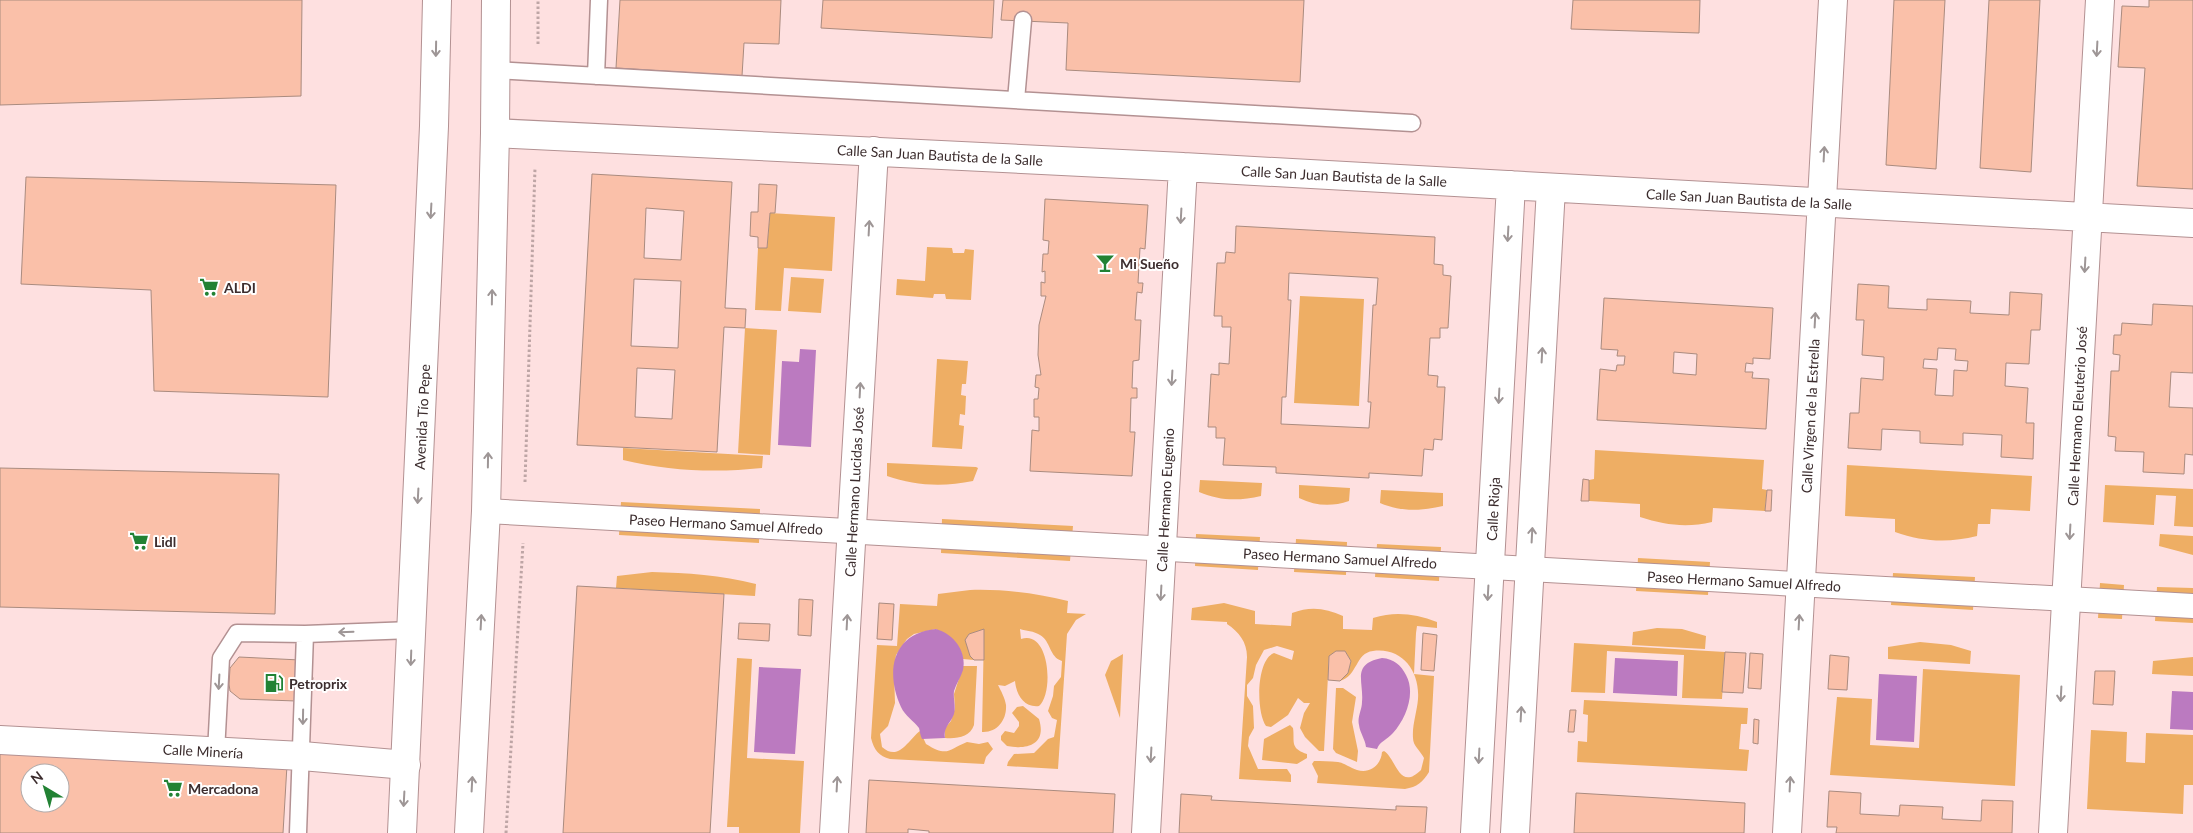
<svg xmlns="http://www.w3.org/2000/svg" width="2193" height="833" viewBox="0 0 2193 833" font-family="Lato,sans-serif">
<rect width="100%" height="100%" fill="#fee0e0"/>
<path fill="#eeae64" d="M770,213L835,217L832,271L784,268L781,311L755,310L758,248H767Z
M927,247L952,248L953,253H964L965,249L974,250L971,300L946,299L945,294H934L933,298L896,295L897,279L925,281Z
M791,277L824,279L821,313L788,311Z
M1300,296L1364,299L1359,406L1294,403Z
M745,328L777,330L770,455L738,453Z
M937,359L968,361L966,384H962L961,395L966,396L965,415L960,414L959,425L964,426L962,449L932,447Z
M623,448L763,456L762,468C715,473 669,471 623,460Z
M1595,450L1764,460L1762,489L1767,490L1765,511L1713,508L1712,522C1686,528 1665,525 1640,517V504L1589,501V480L1594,479Z
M887,463L976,467L978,468L973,481C944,487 915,486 887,476Z
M1847,465L2032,476L2030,511L1991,509L1990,524H1978L1977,536C1949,543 1923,542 1895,532V519L1845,516Z
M1200,480L1262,483L1261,496C1239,501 1220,501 1199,492Z
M1299,485L1350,488L1349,501C1331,507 1316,506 1299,498Z
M2105,485L2193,489V527L2174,526L2176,496L2156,495L2154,525L2103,522Z
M1381,490L1443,493V506C1421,511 1401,512 1380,503Z
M621,502L760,509L759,543L619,535Z
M942,519L1073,526L1070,561L941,553Z
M1196,534L1260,537L1258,570L1195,566Z
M2160,534L2193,536V555L2159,546Z
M1296,539L1347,542L1346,575L1294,572Z
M1377,544L1441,547L1439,581L1375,577Z
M1638,558L1710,562L1708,595L1636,591Z
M652,572C687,573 721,575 756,584L755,596L616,588L617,576Z
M1893,573L1975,577L1973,610L1891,605Z
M2100,583L2124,585L2122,619L2098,618Z
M2157,587L2193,588V623L2155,621Z
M970,590C1004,589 1035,593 1068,601L1067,613L1086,614L1076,620L1067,634L1058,769L1007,766L1008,762L1014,754L1034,753L1048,739L1054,737L1057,720L1052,718L1048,711L1053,696L1054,686L1061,677L1062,661C1049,657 1051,641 1040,635C1034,631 1026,631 1020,629L1021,639C1050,629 1054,694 1039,706C1024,708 1016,694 1015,681L1005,686L998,685C1001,691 1005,698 1006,705C1007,720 997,733 982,732L984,630L969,634L966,640L970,656L974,660L963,659L961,652L936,629L914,634L907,639L896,655L894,672L895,703L888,726L880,734L882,747C899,762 908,740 920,731L926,744C948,758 949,749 967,742L979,744L988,742L993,749L986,757L984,764L890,759C879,756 874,750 871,738L877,645L897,646L900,604L937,606L938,594Z
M1224,603L1255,611V624L1291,626L1292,613C1310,606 1326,608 1343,616V629L1372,630L1373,618C1396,611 1415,614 1437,622V628L1417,626L1416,633L1414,674L1434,676L1429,772C1423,782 1417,787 1405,789L1317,783L1318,776L1312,764L1314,761C1321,761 1330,761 1338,762C1345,763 1350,768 1357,770C1370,774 1381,765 1382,752L1384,751C1396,758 1399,792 1421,770L1424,758C1420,750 1413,746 1413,738C1412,725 1417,712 1418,699C1420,671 1402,647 1373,651C1355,653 1358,676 1340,681L1348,673L1351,661L1345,651H1336L1329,657L1324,751H1319L1305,737L1300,728L1304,713L1310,703H1304L1298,698L1288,715L1271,727L1266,726C1256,712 1256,660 1274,653L1292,660L1294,651L1277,646L1264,650L1256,665L1253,678L1247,685V696L1253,706L1254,728L1249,737L1248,746L1258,769H1287L1291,775V782L1239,779L1247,657C1247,642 1239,632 1227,624V622L1191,620L1192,608Z
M1657,628L1682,629L1706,636L1705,649L1632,645L1633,632Z
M1920,642L1951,645L1971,651L1970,664L1888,659V647Z
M1574,643L1725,652L1722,699L1682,698L1684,655L1607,651L1605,693L1571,692Z
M1123,654L1120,718L1105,675L1111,661Z
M2193,657V676L2152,674L2153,661Z
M737,658L752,659L747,758L804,761L800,833H739V827H727Z
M963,666H977L974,725C970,737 957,739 945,738V728L951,721L955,708L954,694Z
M1923,669L2020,675L2015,786L1830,775L1837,697L1872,699L1870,745L1919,748Z
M1336,688H1343L1356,697L1352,722L1358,751L1357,762L1336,753L1333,749Z
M1584,700L1748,708L1747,724H1741L1739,749L1749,750L1747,771L1577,762L1578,741L1587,742L1588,715L1583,714Z
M1023,706L1039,719C1047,745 1027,750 1007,746L1001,740V736L1005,731L1014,733L1019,726V722L1012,713L1017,707Z
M1290,725L1293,728C1295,741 1289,748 1307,754V758L1297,764L1262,760L1264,739Z
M2091,730L2127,732L2126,762L2145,763L2146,733L2193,735V785H2184L2183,814L2087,809Z"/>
<path fill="#bb7ac0" d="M800,349L816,350L811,447L778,445L782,361L799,362Z
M936,629C953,634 967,650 963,670C961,677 956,684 954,691C953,699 956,706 954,714C951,723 943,727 945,738L922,739C920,735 920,731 919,728C914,721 905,716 901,707C885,672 892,633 936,629Z
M1382,658C1394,659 1401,665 1406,675C1416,693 1406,719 1393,733C1387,740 1380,741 1377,749L1366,747C1365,739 1360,733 1359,725C1357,717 1362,710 1362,702C1364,681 1351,664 1382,658Z
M1615,658L1678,661L1677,696L1613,693Z
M759,667L801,669L795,754L754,752Z
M1879,674L1917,676L1914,742L1876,740Z
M2172,691L2193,692V730L2170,729Z"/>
<path fill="#fac0a9" stroke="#aa8b7f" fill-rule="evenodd" d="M0,0H302L301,96L0,105Z
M620,0H781L779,44L744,43L742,76L616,68Z
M823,0H994L992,38L821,28Z
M1003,0H1304L1300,82L1066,70L1068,23L1001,20Z
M1573,0H1700L1699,33L1571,29Z
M1894,0H1945L1936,169L1886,165Z
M1989,0H2040L2031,172L1980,168Z
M2149,0H2193V189L2137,186L2145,68L2118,67L2122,6L2149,7Z
M592,174L732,182L725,308L746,309L745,328L724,327L717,452L577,445ZM646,208L684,211L681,260L644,258ZM634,279L681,281L678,348L631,346ZM637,368L675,370L672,419L635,417Z
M26,177L336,185L328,397L154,391L151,290L21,284Z
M759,184L777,185L775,213H770L767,248H758V237L750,236L751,212H758Z
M1045,199L1148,205L1145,249L1140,248L1138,283H1143L1142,293L1137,292L1135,320H1141L1139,360L1133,361L1132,388H1137V398H1131L1130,432H1135L1132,476L1030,471L1032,430L1039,431V417H1034V399H1038L1039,388L1035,387L1036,375H1041L1038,355L1039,325L1046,296H1041V282L1045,283V271L1042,272L1043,254H1048L1049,241L1043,240Z
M1236,226L1435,237L1434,264L1443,265V275L1451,276L1448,328H1440V338H1430L1428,375L1438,376L1437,387H1445L1442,440L1434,439L1433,450L1424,449L1422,476L1369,473V478L1276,473V467L1223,465L1225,438H1216V427H1208L1211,374L1219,375V363L1229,364L1231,327H1222V316H1214L1217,263H1225L1226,252L1235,253ZM1289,273L1378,278L1376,305H1373L1368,402H1371L1369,428L1281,424L1282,397H1286L1291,300H1288Z
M1858,284L1889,286L1888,308L1927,310V299L1971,301L1970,313L2009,315L2010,292L2042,294L2040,330H2031L2029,364L2006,363L2005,386L2028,388L2026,423H2034L2033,459L2001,457L2002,435L1963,433V445L1920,443V431L1882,429L1881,450L1848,448L1850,413H1859L1861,378L1883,380L1884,357L1862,355L1864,320H1856ZM1938,348L1956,349L1955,360L1968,361L1967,371L1954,370L1953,396L1935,395L1937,369L1923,368L1924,359L1937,360Z
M1604,298L1773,308L1770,359L1753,358V364L1746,363L1745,372H1753L1752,378L1769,379L1766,429L1597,420L1600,369L1616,371L1617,365H1624L1625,356H1617L1618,350L1601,349ZM1674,352L1697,354L1696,375L1673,373Z
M2153,304L2193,306V373L2171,372L2169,407L2193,408V455L2185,454L2184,474L2143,472L2144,452L2115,451L2116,437L2108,436L2111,371H2119L2120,355L2113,354L2114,335H2121L2122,323L2152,325Z
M0,468L279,474L275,614L0,607Z
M1583,479L1589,480V501H1581Z
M1767,490H1772L1771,511H1765Z
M577,586L724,594L710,833H563Z
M799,599L813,600L811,636L798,635Z
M879,603L894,604L892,640L877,639Z
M739,623L770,624L769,641L738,639Z
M984,629V660H974L970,656L965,640L969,634Z
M1423,633L1437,635L1434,671L1421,670Z
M1336,651H1345L1351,661L1348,673L1340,681L1328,680L1329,656Z
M1725,652L1746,653L1743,693L1722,692Z
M1750,653L1763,654L1761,689L1748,688Z
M1830,655L1849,657L1847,690L1828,689Z
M239,657L300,660L307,665L313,678L311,689L305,698L296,701L240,699L230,691L229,684L230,668Z
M2095,671H2115L2113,705L2093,704Z
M1570,710H1576L1574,732H1568Z
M1754,719L1759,720L1758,744L1753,743Z
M0,749L287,765L283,833H0ZM30,773H60V803H30Z
M869,780L1115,794L1113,833H929V831L908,829V833H866Z
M1829,791L1861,793L1860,814L1899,816L1900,805L1943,807L1942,819L1981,821L1982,800L2013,801L2012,833H1836L1837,827H1827Z
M1576,793L1745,803L1744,833H1574Z
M1181,794L1212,796L1211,800L1396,810V806L1427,807L1425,833H1179Z"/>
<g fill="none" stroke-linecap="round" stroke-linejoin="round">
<g stroke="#b39192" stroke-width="19">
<path id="service" d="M494,70L1412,123
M596,76L599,0
M1016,100L1023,20
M216,752L221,658L237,633L305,634L412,630
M298,833L305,634"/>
</g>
<g stroke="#b39192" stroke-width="26">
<path id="pedestrian" d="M486,511L2193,606"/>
</g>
<g stroke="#b39192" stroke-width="30">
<path id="minor" d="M495,133L1183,167L2193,223
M0,740L302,756L406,765
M834,833L874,151
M1146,833L1183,167
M1475,833L1511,185
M1515,833L1551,188
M1787,833L1833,0
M2053,833L2100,0"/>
</g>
<g stroke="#b39192" stroke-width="30">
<path id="primary" d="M402,833L434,126L437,0
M469,833L486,511L495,133L496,0"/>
</g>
<path stroke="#bea5a5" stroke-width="3" stroke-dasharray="2.5 2.5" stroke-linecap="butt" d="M538,44V0
M525,482L535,168
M506,833L523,543"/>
<use href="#service" stroke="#fff" stroke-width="16"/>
<use href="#pedestrian" stroke="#fff" stroke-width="24"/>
<use href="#minor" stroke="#fff" stroke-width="28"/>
<use href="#primary" stroke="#fff" stroke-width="28"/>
</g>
<defs><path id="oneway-shaft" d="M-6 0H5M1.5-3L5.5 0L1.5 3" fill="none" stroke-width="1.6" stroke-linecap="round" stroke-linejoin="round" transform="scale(1.25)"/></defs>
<g stroke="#9e9696">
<use href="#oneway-shaft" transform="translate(436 49) rotate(91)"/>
<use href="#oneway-shaft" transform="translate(2097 49) rotate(93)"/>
<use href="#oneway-shaft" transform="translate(1824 154) rotate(-87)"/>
<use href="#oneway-shaft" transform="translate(431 211) rotate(93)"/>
<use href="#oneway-shaft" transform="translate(1181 216) rotate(93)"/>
<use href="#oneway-shaft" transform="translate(869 228) rotate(-87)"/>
<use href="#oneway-shaft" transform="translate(1508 234) rotate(93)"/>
<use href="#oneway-shaft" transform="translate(2085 265) rotate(93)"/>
<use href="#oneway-shaft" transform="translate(492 297) rotate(-89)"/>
<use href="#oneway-shaft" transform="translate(1815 320) rotate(-87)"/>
<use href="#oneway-shaft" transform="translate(1542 355) rotate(-87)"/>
<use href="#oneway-shaft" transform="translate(1172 378) rotate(93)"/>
<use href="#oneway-shaft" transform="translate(860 390) rotate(-87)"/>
<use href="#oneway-shaft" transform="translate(1499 396) rotate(93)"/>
<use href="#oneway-shaft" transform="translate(488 460) rotate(-89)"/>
<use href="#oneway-shaft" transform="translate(418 496) rotate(93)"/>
<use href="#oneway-shaft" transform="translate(2070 532) rotate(93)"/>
<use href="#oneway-shaft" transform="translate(1532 535) rotate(-87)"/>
<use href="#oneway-shaft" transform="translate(1161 593) rotate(93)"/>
<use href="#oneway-shaft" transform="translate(1488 593) rotate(93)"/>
<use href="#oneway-shaft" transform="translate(481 622) rotate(-87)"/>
<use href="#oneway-shaft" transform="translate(847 622) rotate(-87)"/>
<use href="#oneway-shaft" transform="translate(1799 622) rotate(-87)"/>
<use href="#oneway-shaft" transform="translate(346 632) rotate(178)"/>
<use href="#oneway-shaft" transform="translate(411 658) rotate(92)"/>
<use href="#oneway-shaft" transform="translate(219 682) rotate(93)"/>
<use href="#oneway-shaft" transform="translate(2061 694) rotate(93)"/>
<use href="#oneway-shaft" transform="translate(1521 714) rotate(-87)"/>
<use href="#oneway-shaft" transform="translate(303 717) rotate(91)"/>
<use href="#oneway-shaft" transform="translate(1151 755) rotate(93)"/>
<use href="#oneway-shaft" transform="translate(1479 756) rotate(93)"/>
<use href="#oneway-shaft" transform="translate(472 784) rotate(-87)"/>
<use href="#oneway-shaft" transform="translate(837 784) rotate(-87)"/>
<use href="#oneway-shaft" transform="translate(1790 784) rotate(-87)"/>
<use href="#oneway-shaft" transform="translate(404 799) rotate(93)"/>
</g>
<defs>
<g id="bar-bare" transform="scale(1.5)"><path d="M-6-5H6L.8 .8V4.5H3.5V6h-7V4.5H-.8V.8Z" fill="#228234" stroke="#fff" stroke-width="2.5" paint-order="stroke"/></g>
<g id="supermarket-bare" transform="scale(1.5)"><path d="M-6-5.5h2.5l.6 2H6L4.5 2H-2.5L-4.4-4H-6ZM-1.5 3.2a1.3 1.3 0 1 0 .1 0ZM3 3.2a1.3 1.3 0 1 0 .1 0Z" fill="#228234" stroke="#fff" stroke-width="2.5" paint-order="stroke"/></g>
<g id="fuel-bare" transform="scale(1.5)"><path d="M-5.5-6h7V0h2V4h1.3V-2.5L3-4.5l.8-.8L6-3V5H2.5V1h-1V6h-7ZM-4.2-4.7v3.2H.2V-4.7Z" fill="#228234" stroke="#fff" stroke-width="2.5" paint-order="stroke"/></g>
</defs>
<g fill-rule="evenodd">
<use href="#bar-bare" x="1105" y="263"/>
<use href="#supermarket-bare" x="209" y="287"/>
<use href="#supermarket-bare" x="139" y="541"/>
<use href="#fuel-bare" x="274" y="683"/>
<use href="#supermarket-bare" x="173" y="788"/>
</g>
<g text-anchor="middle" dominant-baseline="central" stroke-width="4" stroke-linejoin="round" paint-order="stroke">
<g font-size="14" fill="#3c2d2e" stroke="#fff">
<text transform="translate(940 155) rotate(3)">Calle San Juan Bautista de la Salle</text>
<text transform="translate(1344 176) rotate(3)">Calle San Juan Bautista de la Salle</text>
<text transform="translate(1749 199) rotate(3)">Calle San Juan Bautista de la Salle</text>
<text transform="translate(1810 416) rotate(-87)">Calle Virgen de la Estrella</text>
<text transform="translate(2077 416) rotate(-87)">Calle Hermano Eleuterio José</text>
<text transform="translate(422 417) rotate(-87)">Avenida Tío Pepe</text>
<text transform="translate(854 492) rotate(-87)">Calle Hermano Lucidas José</text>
<text transform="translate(1165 500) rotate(-87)">Calle Hermano Eugenio</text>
<text transform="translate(1493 509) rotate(-87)">Calle Rioja</text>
<text transform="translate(726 524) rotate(3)">Paseo Hermano Samuel Alfredo</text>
<text transform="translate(1340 558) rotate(3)">Paseo Hermano Samuel Alfredo</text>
<text transform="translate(1744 581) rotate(3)">Paseo Hermano Samuel Alfredo</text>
<text transform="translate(203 751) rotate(3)">Calle Minería</text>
</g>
<g font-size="14" font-weight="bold" fill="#3c2d2e" stroke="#fff" text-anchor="start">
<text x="1120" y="263">Mi Sueño</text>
<text x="224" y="287">ALDI</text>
<text x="154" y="541">Lidl</text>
<text x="289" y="683">Petroprix</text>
<text x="188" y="788">Mercadona</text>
</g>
</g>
<g transform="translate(45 788) rotate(322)"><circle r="24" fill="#ffffff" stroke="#b1abab"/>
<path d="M0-4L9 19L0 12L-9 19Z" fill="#228234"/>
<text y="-8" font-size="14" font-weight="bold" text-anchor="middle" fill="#3c2d2e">N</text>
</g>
</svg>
